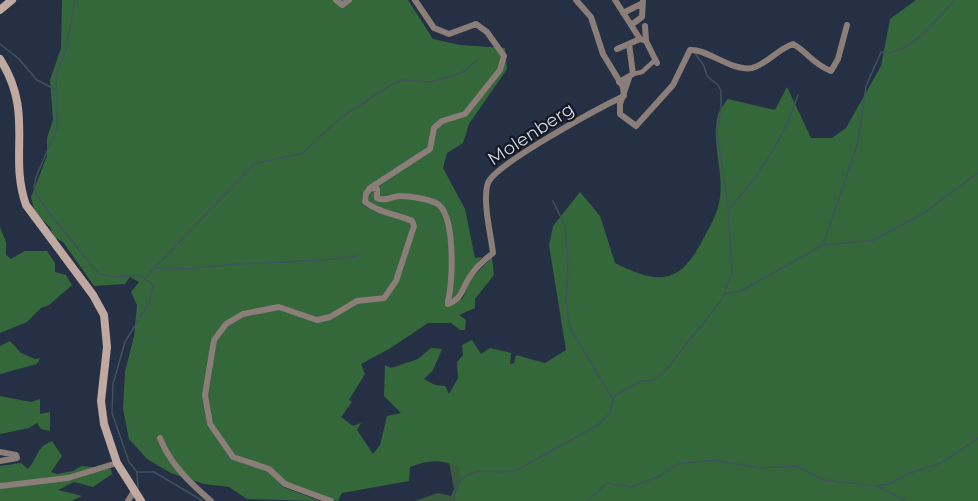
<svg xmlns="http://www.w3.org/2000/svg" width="978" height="501" viewBox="0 0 978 501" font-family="Montserrat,sans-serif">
<rect width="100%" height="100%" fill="#253045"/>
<path fill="#395a3c" d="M449,462L460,469V482L453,501H415L438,493L451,496L454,489Z"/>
<path fill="#34683a" d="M62,0H408L433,39L460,45L505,48L507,69L469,124L463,143L447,153L443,168L465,209L475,258L482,257C473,267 458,298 450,300C451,280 456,228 447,211C438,195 398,195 382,199L370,186L363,193L362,204C377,215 394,216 410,223L411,227L394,279L382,295L356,299L329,315L317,317L279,304L225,322L211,339L203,395L207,425L231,459L268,471L283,487L320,501L247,499L229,487L204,484L171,473L147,459L129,439L123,409L125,372L134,336L137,305L131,292L139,282L130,277L125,284L94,286L63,242L54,237L50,227L35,213L31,197L47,156V138L53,120L50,80L61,48Z
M916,0H978V501H453L460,482V469C444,458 427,460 410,467L409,481L342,493L338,501L313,495L286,483L270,467L234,455L212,423L207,395L215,341L227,325L244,316L279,309L317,322L358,303L385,299L398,282L416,226L413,220C398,213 380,212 367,202L371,190L375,191L376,199C392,198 422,197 437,205C454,215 449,286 449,306L463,298L471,279L492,257L494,275L475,299V308L459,315L466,320L465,330H460L451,323H428L389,349L361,364L365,374L349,400L352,402L341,417L353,426L361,423L357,430L373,454L380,445L387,416L401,413L384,396L385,365L391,368L418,359L431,348L442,349L433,370L424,379L435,385L445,386L449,394L458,378L457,362L463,355L462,345L472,340L481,354L490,348L511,353L510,364L514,363L516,355L545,363L566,350L549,245L553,226L580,192L600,216L615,263C657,284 679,286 702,241C707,231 715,219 718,207C727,177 710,144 718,115C720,109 725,103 728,99L775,110L787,87L811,138H832L846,128L881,66L890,19Z
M0,227L6,242V255L11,259L25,251H47L55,263V272L66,275L72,285L49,305L41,308L27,322L0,333Z
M10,341L21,353L35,359L40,358L37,364L0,374V346Z
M0,396L31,402L40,399V414L50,412V431L41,429L37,423L29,428L0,434Z
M52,441L62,456L51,472L57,474L73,471L81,466L111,469L112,474L93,487L74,482L58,490L82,496L71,501H0V466L21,463L28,469C38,458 36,447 52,441Z"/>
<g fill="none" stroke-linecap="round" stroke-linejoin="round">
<path stroke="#3f525e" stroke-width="1.5" d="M75,0L66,49L56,75L57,128L36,177L34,187L37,195L52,217L99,274L117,277L139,275L153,285L149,303L125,342L113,384L112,413L129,462L137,472L138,488
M0,44L18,58L37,80L58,91
M553,201L565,226L568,267L566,300L570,328L612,398
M729,208C759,179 785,134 798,95
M823,245L858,142L866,86L881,52C908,58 938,18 954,0
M155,268C168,267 183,270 196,268C249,261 304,264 357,256
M145,278L254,164L303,153L340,118L392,84L404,80L430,82L442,79L463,72L478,59
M725,294L741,291L823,245L874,240L922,214L978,173
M138,472H154L203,501
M876,486L907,501
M454,501C456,496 455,487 458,483C474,463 498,476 517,470L598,425L610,413L614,396L641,381L653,380L663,373L721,301L732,274L728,208L717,131L721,111V91L718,85L707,76L704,66L694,52
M587,501L607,483L631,487L658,477L677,464L714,460L760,468L796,466L824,480L875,486L889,484L910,473L941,463L978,438"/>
<path stroke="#8b7d78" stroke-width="4.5" d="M633,74L642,72L654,61"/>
<path stroke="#8b7d78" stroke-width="6" d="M336,0L342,5L349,0
M615,0L640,39
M623,13L641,4
M631,25L642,17L643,0
M645,26L646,41
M617,49L640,39L646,41L657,63
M629,78L620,104V114L636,126L673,85L690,50C706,48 732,72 752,68C767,64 778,49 793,44C809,53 811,63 831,71L838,59L847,25
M619,82L633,74L629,44
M371,188L377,189V198C386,202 391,196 400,196C409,196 428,199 436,203C456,212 453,283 448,301V304C462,299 462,289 469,278C475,268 484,260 493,253C491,235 482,200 488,183C495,164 601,107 624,96L623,87L603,54L591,17L576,0
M160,438C170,464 190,483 211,501
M0,452L16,455L17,458L0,461
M0,486L68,478L117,463
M128,501L134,491
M331,501L285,484L269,469L233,457L210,424L205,395L214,340L226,324L243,314L279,307L317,320L330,317L357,301L384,298L396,281L414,226L412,221C396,214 379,213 365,202L366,194L370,188L430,149L434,128L442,121L465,114L500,70L504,56L487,32L476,24L449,34L434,28L415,0"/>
<path stroke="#bfa9a1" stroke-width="8" d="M0,10L12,0
M0,59C35,114 8,154 26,205L93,295L104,315L107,347L101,401L104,424L117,463L141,501"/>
</g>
<g text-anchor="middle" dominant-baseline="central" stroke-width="4.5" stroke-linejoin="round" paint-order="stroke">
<g font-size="18" fill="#d1d8e6" stroke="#131822">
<text transform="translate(531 134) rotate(-33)">Molenberg</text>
</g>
</g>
</svg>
